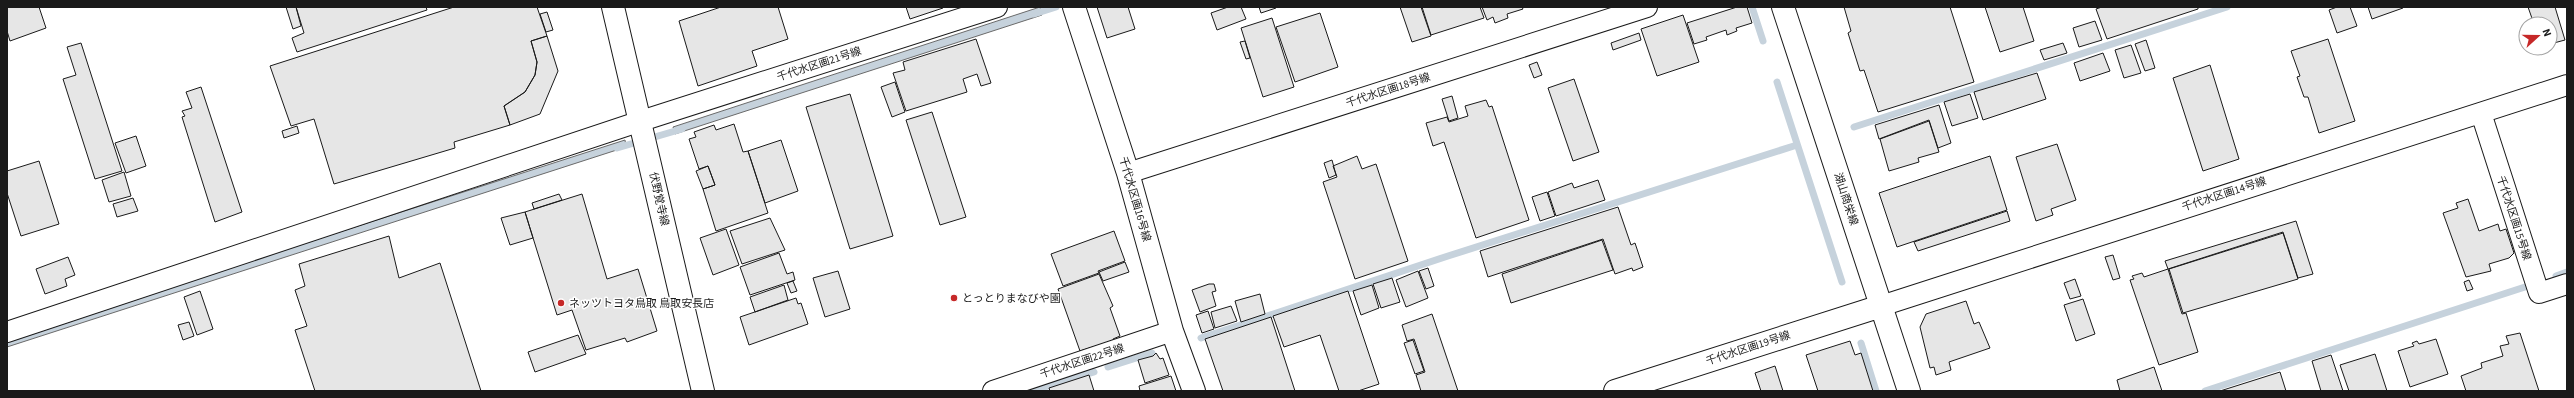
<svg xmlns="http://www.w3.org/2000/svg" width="2574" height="398" viewBox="0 0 2574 398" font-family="'Source Sans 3','Noto Sans JP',sans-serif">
<rect width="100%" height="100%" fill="#fff"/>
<path fill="#c6d2dc" stroke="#6a6a6a" d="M1040,7L1042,15L675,134L673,127Z
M625,140L626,147L7,347V339Z"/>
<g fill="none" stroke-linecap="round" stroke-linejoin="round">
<path stroke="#c6d2dc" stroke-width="7" d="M1752,7L1763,41
M1034,14L1056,7
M1777,82L1842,282
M1854,127L2227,7
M617,148L682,129
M2556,276L2567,272
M1201,338L1448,256L1797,145
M1861,343L1876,391
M1108,367L1152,353
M1032,391L1094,372
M2205,391L2525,287"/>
</g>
<path fill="#e6e6e6" stroke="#1a1a1a" d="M7,7H39L46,28L10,41L7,31Z
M286,7H296L301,26L293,29Z
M296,7H426L427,10L297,52L292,38L304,33Z
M454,7H537L547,36L531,41L537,62L535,75L525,92L504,106L510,125L454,142L455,148L334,184L314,119L291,126L270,66Z
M721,7H778L788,39L752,51L757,66L698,86L679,21Z
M906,7H943V8L910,19Z
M1097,7H1128L1135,29L1107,38Z
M1228,7H1241L1246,19L1217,30L1211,13Z
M1259,7H1275L1276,8L1261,13Z
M1400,7H1421L1431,36L1412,42Z
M1422,7H1480L1484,18L1431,35Z
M1482,7H1522L1523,9L1507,14L1508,18L1495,23L1493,17L1487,20Z
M1737,7H1747L1752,23L1736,28L1737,31L1727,35L1726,30L1706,37L1707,40L1694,44L1687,23Z
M1844,7H1950L1974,82L1878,112L1864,70L1860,71L1848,33L1851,31Z
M1985,7H2023L2034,41L2000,52Z
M2102,7H2198V9L2107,39L2096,9Z
M2337,7H2350L2357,26L2337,33L2329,10Z
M2368,7H2402L2403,8L2372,19Z
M2528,7H2555L2565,40L2550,44V24H2534Z
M547,12L553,30L546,32L540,14Z
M1320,13L1338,67L1295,82L1276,27Z
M1683,15L1699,62L1657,76L1641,29Z
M1272,18L1294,87L1263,97L1241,28Z
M2095,21L2102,40L2079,47L2073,28Z
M1639,33L1641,40L1613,50L1611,43Z
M547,36L558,71L540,114L510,125L504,106L525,92L535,75L537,62L531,41Z
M976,39L991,83L981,86L977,74L963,79L967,92L906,111L893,73L905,70L903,62Z
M2328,39L2355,121L2319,133L2308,97H2304L2297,77L2300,76L2291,51Z
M2146,40L2155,68L2145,71L2135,44Z
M1245,41L1250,58L1246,59L1240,42Z
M81,43L122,171L95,179L63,79L76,75L67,47Z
M2063,43L2067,53L2044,60L2040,50Z
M2131,45L2141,73L2124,78L2115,50Z
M2103,53L2110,71L2080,81L2074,63Z
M1537,62L1542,75L1534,78L1529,65Z
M2210,65L2239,159L2203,171L2173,78Z
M2037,73L2046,99L1983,120L1974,92Z
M1574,79L1599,152L1573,161L1548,88Z
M895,82L905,112L892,117L881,87Z
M201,87L242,212L215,222L182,117L185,116L182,111L192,108L186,92Z
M850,94L893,236L850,249L806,107Z
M1970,94L1978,118L1952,126L1944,102Z
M1452,96L1458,118L1449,121L1442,99Z
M1486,100L1489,107L1492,106L1529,220L1476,238L1444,142L1433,146L1426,123L1447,117L1449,122L1468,116L1465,106Z
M1939,105L1951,143L1938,148L1929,120L1879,139L1875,125Z
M932,112L966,217L940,225L906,120Z
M1929,121L1939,152L1918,158L1919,162L1889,171L1880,139Z
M734,124L743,152L748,151L768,213L716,231L703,189L715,185L708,166L699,169L689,139L696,137L694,132L714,125L716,130Z
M297,126L299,133L284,138L282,131Z
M136,136L146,166L126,173L115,143Z
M781,140L798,191L765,203L748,151Z
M2057,144L2076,200L2051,209L2053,215L2036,221L2016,157Z
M1357,156L1362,169L1376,164L1408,261L1355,279L1323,182L1337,177L1333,166Z
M1990,156L2007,210L1897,247L1879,193Z
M1332,160L1336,175L1329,178L1324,163Z
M39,161L59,224L21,236L7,193V171Z
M708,166L715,185L703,189L696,171Z
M124,172L131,196L109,202L102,180Z
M1598,180L1605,200L1556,216L1548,192L1572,183L1574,188Z
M1547,192L1555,216L1540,221L1532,197Z
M559,194L562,200L534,209L532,203Z
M582,194L607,279L638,269L657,331L627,342L625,338L586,350L572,310L557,315L525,212Z
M133,198L138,211L117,217L113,204Z
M2468,199L2479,231L2498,224L2500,231L2506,229L2514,253L2509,258L2489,264L2491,271L2466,277L2443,213L2458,208L2456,203Z
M1618,207L1631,245L1635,243L1643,267L1633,271L1632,268L1615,274L1603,239L1488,277L1480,251Z
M2007,211L2010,221L1918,251L1914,242Z
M525,212L533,238L510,245L501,218Z
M770,218L785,250L742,264L730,231Z
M2296,221L2313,274L2298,278L2283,232L2168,269L2165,261Z
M726,229L739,265L713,275L700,238Z
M1114,231L1125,261L1098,271L1099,273L1063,286L1051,254Z
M2283,233L2298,279L2183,313L2169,269Z
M389,236L399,278L440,263L481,391H315L295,330L307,326L295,290L305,286L299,264Z
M1602,240L1613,270L1511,303L1502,274Z
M779,253L787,274L793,272L795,280L750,295L740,267Z
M2113,255L2120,278L2113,280L2105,257Z
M68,257L75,275L65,279L67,286L45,294L36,269Z
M1125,262L1129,272L1103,281L1099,272Z
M1428,268L1434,286L1426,289L1419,271Z
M2168,269L2182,314L2186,313L2198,352L2159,365L2130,280L2134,279L2132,276L2142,273L2144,277Z
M838,271L850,309L825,317L813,278Z
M1418,271L1428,298L1406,307L1396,280Z
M1099,274L1113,306L1110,308L1120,336L1113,339L1114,342L1097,348L1096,346L1080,351L1058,289Z
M1392,278L1400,302L1381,308L1373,284Z
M2075,279L2081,296L2070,299L2064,283Z
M2469,280L2473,289L2467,291L2464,282Z
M793,281L797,291L791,293L787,283Z
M1209,284H1214L1216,291L1212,292L1216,306L1200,312L1192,290Z
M784,285L788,300L755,312L750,297Z
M1372,285L1379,308L1361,315L1353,291Z
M200,291L213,329L197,335L184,297Z
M1348,291L1379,384L1358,391H1339L1320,335L1284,347L1273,316Z
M1260,294L1265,314L1241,322L1235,301Z
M796,298L798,304L801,303L808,324L749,345L740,317Z
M2083,299L2095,334L2076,341L2064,305Z
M1966,301L1974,324L1979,322L1990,348L1949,362L1951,370L1936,375L1934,367L1930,368L1920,327L1926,314Z
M1231,306L1237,321L1215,328L1211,312Z
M1208,311L1214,329L1202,333L1196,315Z
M1432,314L1458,391H1421L1416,375L1425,372L1414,339L1407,341L1402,325Z
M1271,317L1295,391H1223L1205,339Z
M189,322L194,336L183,340L178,325Z
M2520,333L2539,391H2466L2461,376L2482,368L2481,363L2503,356L2500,346L2509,344L2506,336Z
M578,335L586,354L535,372L528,352Z
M2436,339L2448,374L2410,387L2398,351L2414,346L2412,343L2417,341L2419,344Z
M1413,340L1424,371L1415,374L1404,343Z
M1850,341L1855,355L1861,353L1873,391H1818L1806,355Z
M1156,353L1160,359L1163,358L1169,375L1145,383L1138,360L1153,356Z
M2375,354L2387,391H2349L2340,365Z
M2331,355L2343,391H2321L2312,361Z
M1775,366L1783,391H1761L1755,373Z
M2154,367L2162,391H2120L2117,380Z
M2280,372L2286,391H2220Z
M1089,375L1094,391H1050L1049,388Z
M1171,376L1176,391H1140L1139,386Z"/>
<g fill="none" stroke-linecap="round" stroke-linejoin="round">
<g stroke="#1a1a1a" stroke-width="22">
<path id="minor" d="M2481,113L2539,293L2567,284
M1128,173L1647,7
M1881,306L2567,85
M7,332L641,121L997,7
M993,391L1172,331"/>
</g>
<g stroke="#1a1a1a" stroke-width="24">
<path id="tertiary" d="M1074,7L1128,173L1172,331L1194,391
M1783,7L1909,391
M1615,391L1881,306"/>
</g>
<g stroke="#1a1a1a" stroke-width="24">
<path id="secondary" d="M613,7L703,391"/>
</g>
<use href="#minor" stroke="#fff" stroke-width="20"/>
<use href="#tertiary" stroke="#fff" stroke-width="22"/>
<use href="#secondary" stroke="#fff" stroke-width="22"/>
</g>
<g fill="#c62828" stroke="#fff" stroke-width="1.5">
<circle cx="954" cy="298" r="4"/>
<circle cx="561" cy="303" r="4"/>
</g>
<g text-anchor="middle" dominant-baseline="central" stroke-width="3" stroke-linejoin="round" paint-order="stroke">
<g font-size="11" fill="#1a1a1a" stroke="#fff">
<text transform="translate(819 64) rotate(-18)">千代水区画21号線</text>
<text transform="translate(1388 90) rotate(-18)">千代水区画18号線</text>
<text transform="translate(2224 194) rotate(-18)">千代水区画14号線</text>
<text transform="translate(659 199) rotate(77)">伏野覚寺線</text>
<text transform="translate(1135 199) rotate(74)">千代水区画16号線</text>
<text transform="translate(1846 199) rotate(72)">湖山商栄線</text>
<text transform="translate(2514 218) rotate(72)">千代水区画15号線</text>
<text transform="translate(1748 348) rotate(-18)">千代水区画19号線</text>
<text transform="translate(1082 361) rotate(-18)">千代水区画22号線</text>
</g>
<g font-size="11" fill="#1a1a1a" stroke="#fff" text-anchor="start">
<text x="962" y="298">とっとりまなびや園</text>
<text x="569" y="303">ネッツトヨタ鳥取 鳥取安長店</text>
</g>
</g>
<rect width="2574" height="398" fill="none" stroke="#1a1a1a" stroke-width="16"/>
<g transform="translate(2538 36) rotate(69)"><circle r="19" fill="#ffffff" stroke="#a3a3a3"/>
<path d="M0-3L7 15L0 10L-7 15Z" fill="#c62828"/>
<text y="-6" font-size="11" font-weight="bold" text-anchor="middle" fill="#1a1a1a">N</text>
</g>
</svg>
